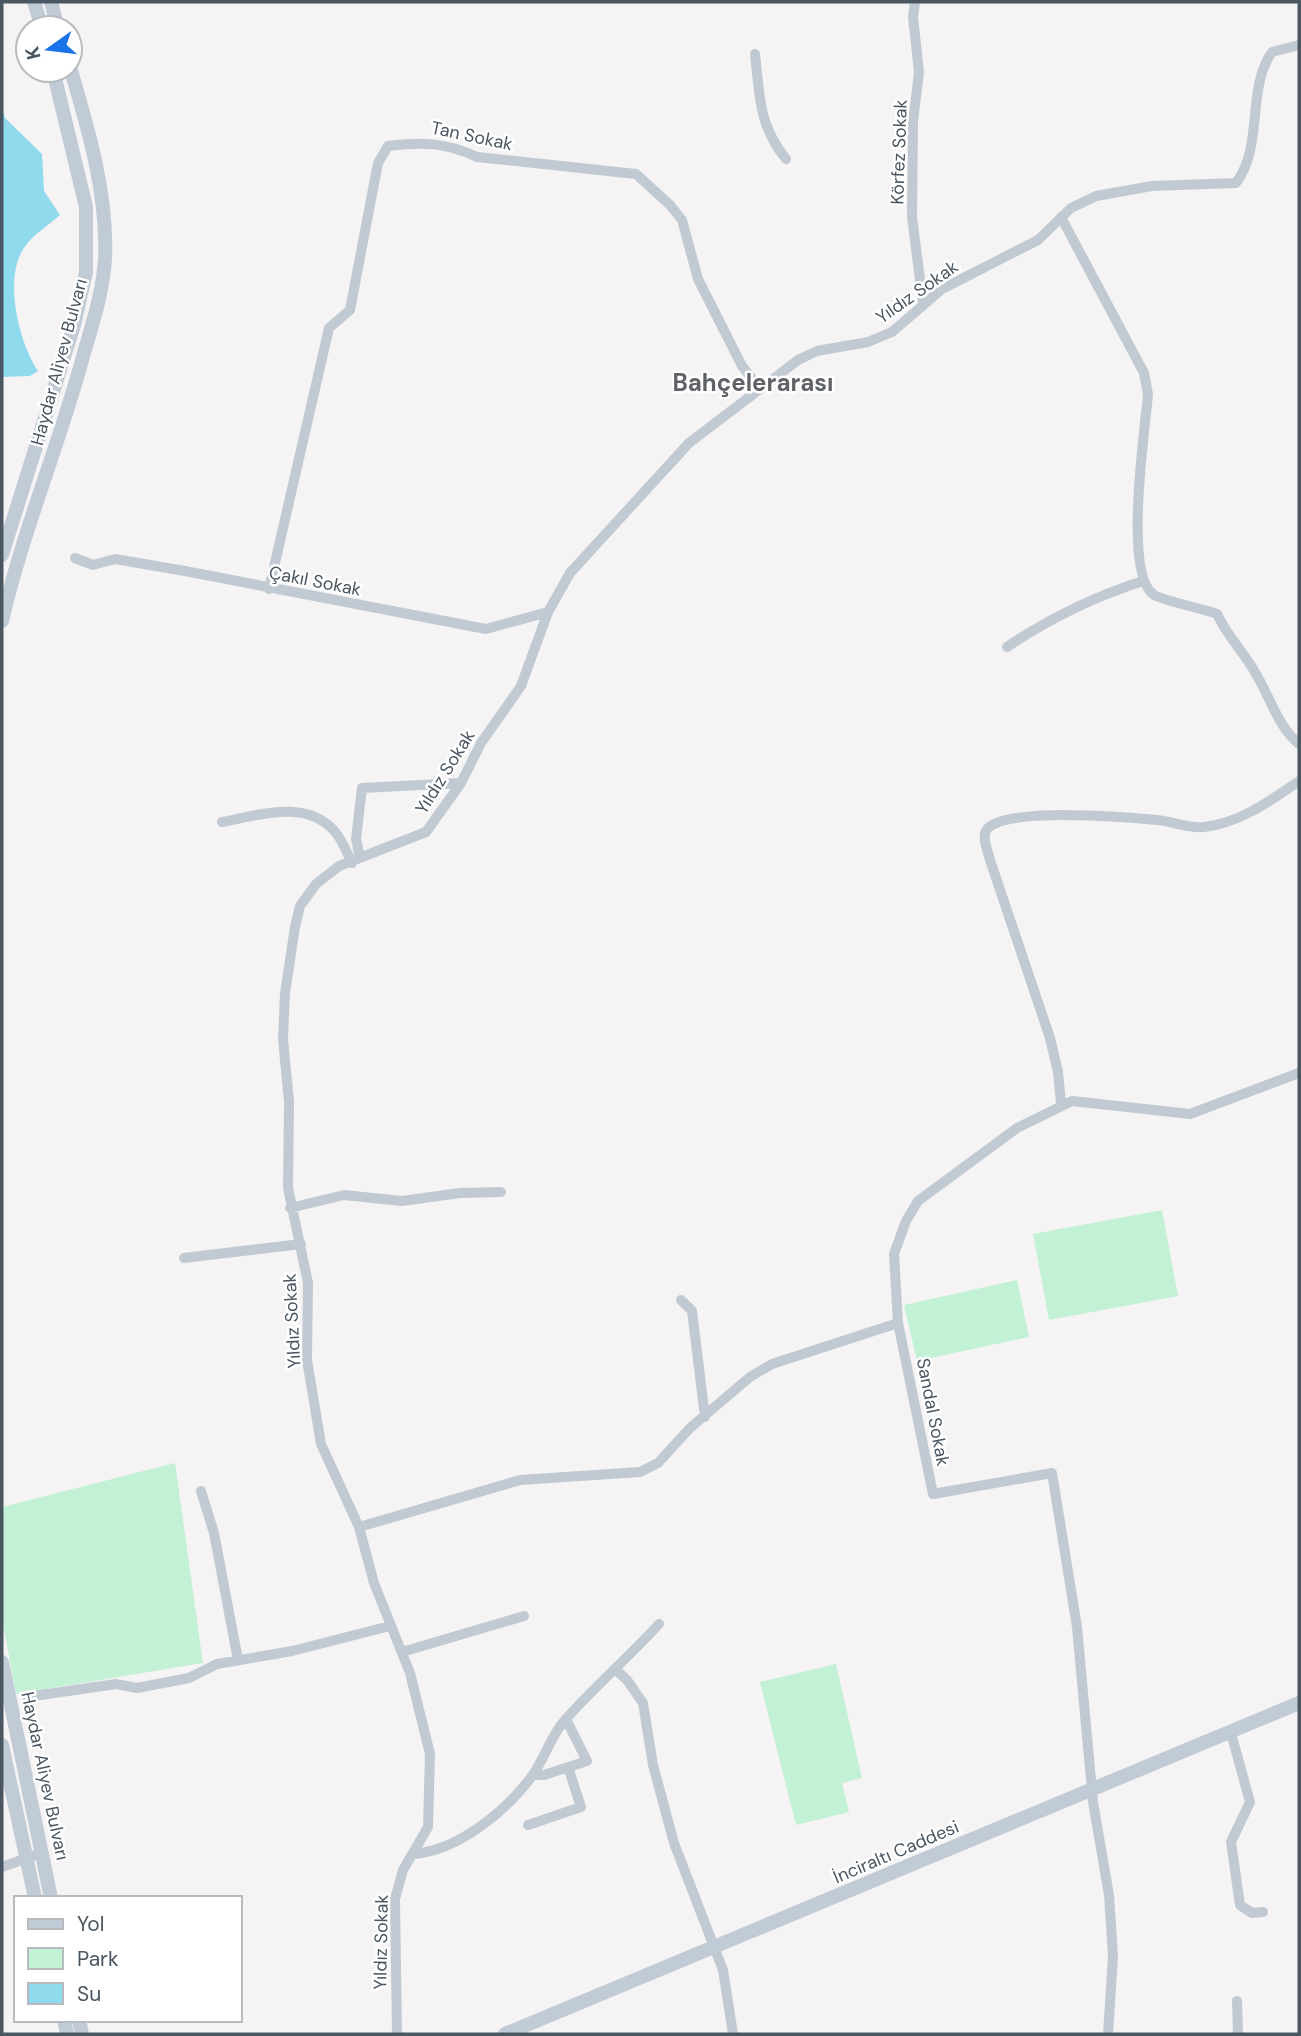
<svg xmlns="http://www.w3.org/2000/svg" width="1301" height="2036" viewBox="0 0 1301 2036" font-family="'DM Sans',sans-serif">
<rect width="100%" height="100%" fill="#f5f3f3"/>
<path fill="#c3f1d5" d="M1162,1210L1178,1296L1049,1320L1033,1234Z
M1017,1280L1029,1337L917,1361L904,1305Z
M175,1463L203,1663L16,1694L2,1618V1507Z
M836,1664L862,1778L842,1783L849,1812L796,1825L760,1682Z"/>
<path fill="#90daee" d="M2,107L5,118L42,154L44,191L60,215C49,225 32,235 24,248C3,278 19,343 38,371L30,376L2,377Z"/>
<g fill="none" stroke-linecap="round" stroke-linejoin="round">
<path stroke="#c1cad2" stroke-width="10" d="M915,2L913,17L919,72L913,122L912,217L923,303
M755,54C760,96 758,124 786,159
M1061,217L1144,373L1148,394C1145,430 1123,575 1154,595C1161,600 1204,609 1217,614C1227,636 1244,652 1256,674C1270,697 1278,727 1299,744
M75,558L93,565L115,559L185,571L486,629L548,612
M269,589L329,328L350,310L378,163L388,146C422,142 445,142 477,157L636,174L670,205L682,220L698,279L742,366L759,388
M1007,647C1050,618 1093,597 1143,581
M222,822C259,815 308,798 336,833C343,842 347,853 352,863
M360,858L356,839L362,788L461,783
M1061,1104L1058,1072L1050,1038L990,860C988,851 981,837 987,829C1006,807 1127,817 1157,820C1172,821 1189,829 1204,827C1240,823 1270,801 1299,781
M290,1208L344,1195L402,1201L460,1193L501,1192
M184,1258L301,1244
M681,1300L692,1311L705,1417
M201,1491L214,1533L238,1660
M359,1527L520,1480L640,1472L658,1463L690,1428L750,1377L772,1364L898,1323
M402,1652L524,1616
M615,1669L627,1680L643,1703L653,1765L674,1843L723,1970L733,2034
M27,1697L116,1684L137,1688L189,1678L217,1664L292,1651L390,1626
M1231,1733L1250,1802L1231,1842L1240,1905L1252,1913L1263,1912
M533,1775H544L587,1761L566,1719
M528,1825L581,1807L568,1767
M414,1854C459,1850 506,1811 532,1776C545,1758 550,1737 565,1720C594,1687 629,1657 659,1624
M2,1867L41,1853
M1237,2001L1238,2034
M397,2034L395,1899L403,1870L428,1827L430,1754L410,1673L374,1583L359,1527L321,1444L307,1360L308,1283L288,1188L289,1102L283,1039L285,993L295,927L300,906L316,884L339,866L426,832L461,783L481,743L521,686L548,612L570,573L689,443L798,360L817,351L868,342L892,332L942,289L1038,240L1071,208L1096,196L1152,186L1236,183C1264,146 1246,89 1272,52L1299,45
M1108,2034L1113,1956L1109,1895L1093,1802L1077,1627L1052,1473L933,1494L898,1323L894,1254L906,1221L918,1201L1017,1128L1072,1101L1190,1114L1299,1073"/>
<path stroke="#c1cbd6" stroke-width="14" d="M34,2L42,28
M51,2L58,28
M2,555L74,325L86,272V207L53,70
M2,621C23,530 60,443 84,353C93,322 103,291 105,259C108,195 88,128 70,67
M2,1662L51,1898
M2,1745L35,1898
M64,2020L67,2034
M79,2020L82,2034
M505,2034L1299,1703"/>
</g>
<g text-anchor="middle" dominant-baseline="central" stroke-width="5" stroke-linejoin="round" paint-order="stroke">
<g font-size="18" fill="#4a5661" stroke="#fff">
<text transform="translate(472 136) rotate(12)">Tan Sokak</text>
<text transform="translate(899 152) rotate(-88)">Körfez Sokak</text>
<text transform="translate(917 292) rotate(-35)">Yıldız Sokak</text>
<text transform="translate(59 362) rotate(-75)">Haydar Aliyev Bulvarı</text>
<text transform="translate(315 581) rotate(11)">Çakıl Sokak</text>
<text transform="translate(445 772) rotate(-58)">Yıldız Sokak</text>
<text transform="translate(292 1321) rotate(-93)">Yıldız Sokak</text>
<text transform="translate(933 1412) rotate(79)">Sandal Sokak</text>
<text transform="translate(45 1776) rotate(78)">Haydar Aliyev Bulvarı</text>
<text transform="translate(896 1852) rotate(-23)">İnciraltı Caddesi</text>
<text transform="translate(381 1942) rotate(-89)">Yıldız Sokak</text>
</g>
<g font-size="24" font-weight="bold" fill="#5f6368" stroke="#fff">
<text x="753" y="382">Bahçelerarası</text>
</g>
</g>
<rect width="1301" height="2036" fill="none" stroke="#4a5661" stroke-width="7"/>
<rect x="14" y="1896" width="228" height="126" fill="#ffffff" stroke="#b7bbc0" stroke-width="2"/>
<rect x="28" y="1919" width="35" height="10" fill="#c1cbd6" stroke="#b7bbc0" stroke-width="2"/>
<text x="77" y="1931" font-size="21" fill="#4a5661">Yol</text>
<rect x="28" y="1948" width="35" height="21" fill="#c3f1d5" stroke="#b7bbc0" stroke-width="2"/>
<text x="77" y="1966" font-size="21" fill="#4a5661">Park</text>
<rect x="28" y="1983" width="35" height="21" fill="#90daee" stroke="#b7bbc0" stroke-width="2"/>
<text x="77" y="2001" font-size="21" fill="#4a5661">Su</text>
<g transform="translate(49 49) rotate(256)"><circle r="33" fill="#ffffff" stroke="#b7bbc0" stroke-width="2"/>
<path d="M0-5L12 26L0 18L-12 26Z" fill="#1a73e8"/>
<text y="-10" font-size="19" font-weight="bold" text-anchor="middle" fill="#4a5661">K</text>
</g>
</svg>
